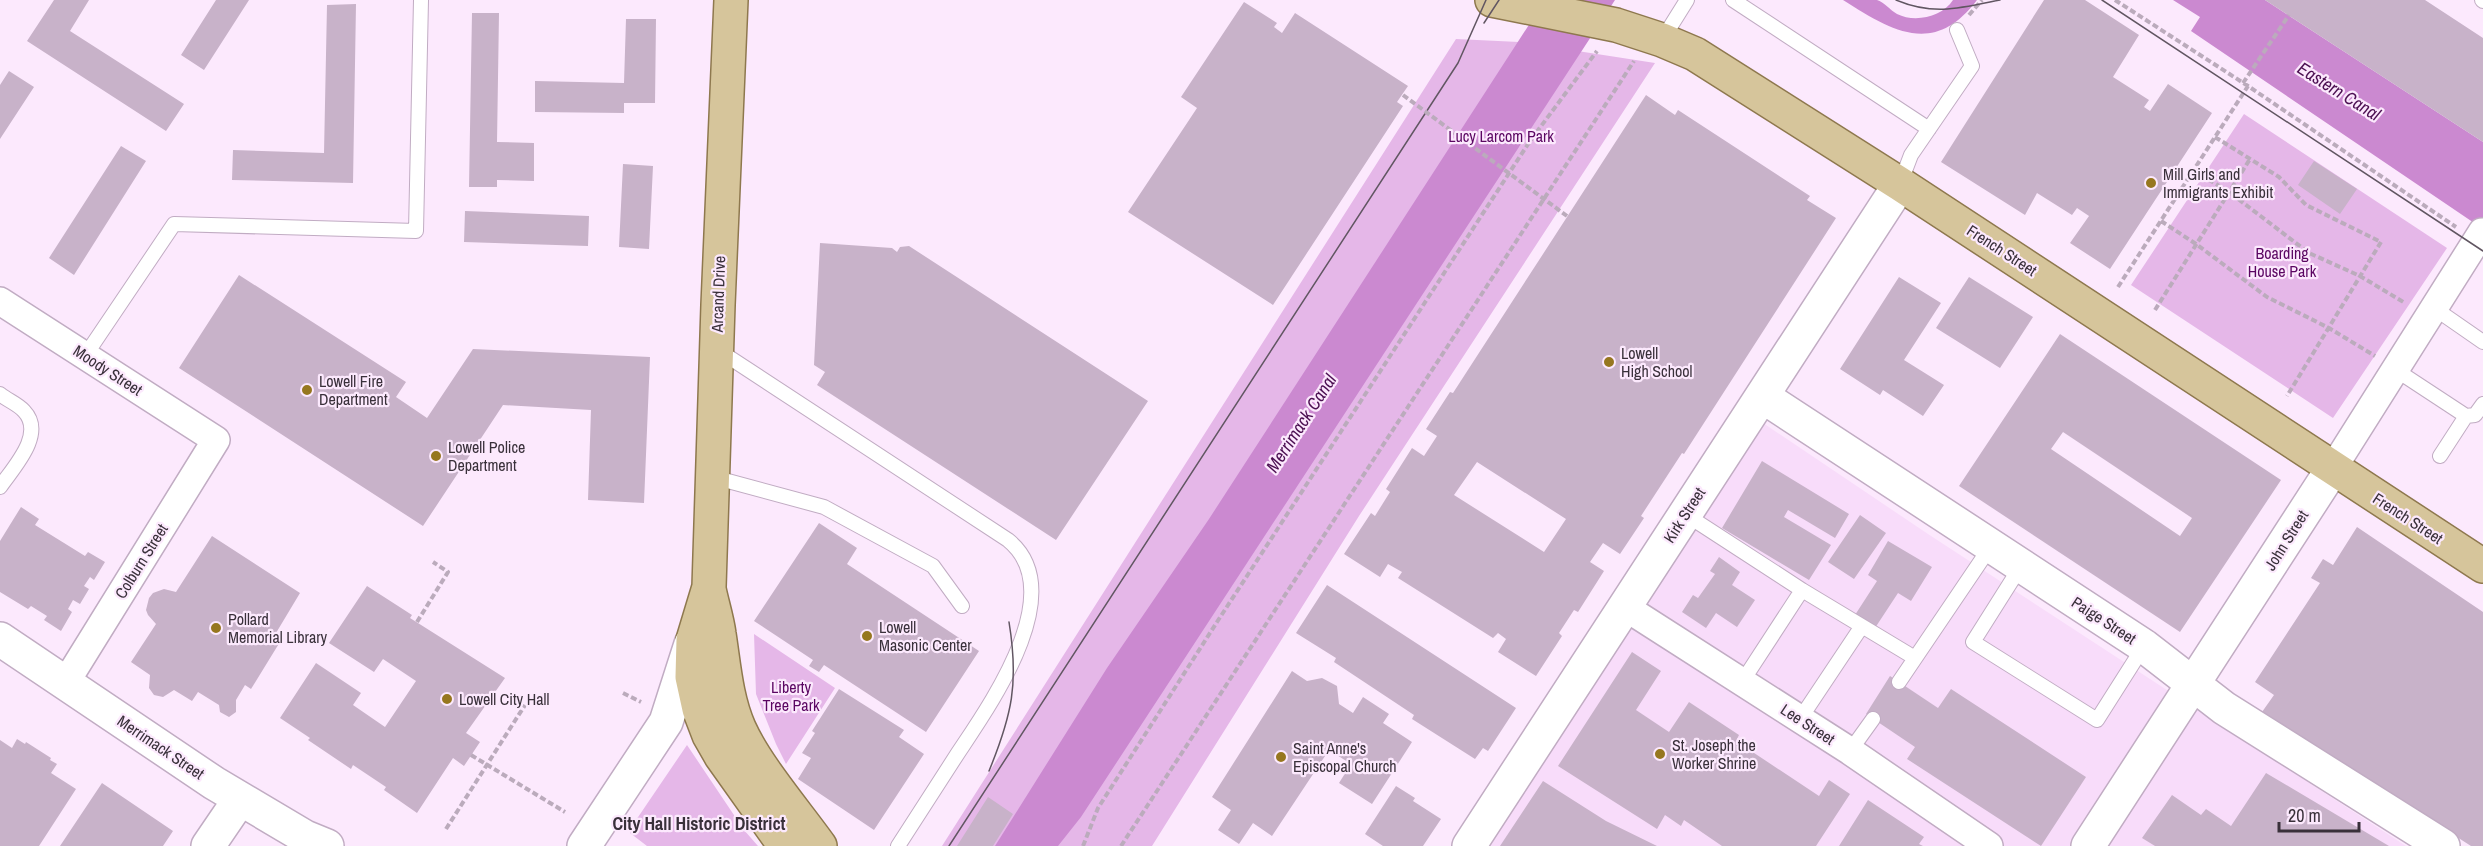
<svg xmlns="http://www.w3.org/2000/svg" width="2483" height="846" viewBox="0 0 2483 846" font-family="'Archivo Narrow',sans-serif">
<rect width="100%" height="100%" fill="#fce9fd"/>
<path fill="#f8dcfa" d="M1763,423L1928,534L2406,846H1487Z"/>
<path fill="#e5b7e8" d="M1456,39L1519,42L1655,63L1359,516L1152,846H942Z
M2244,114L2447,248L2333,418L2131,285Z
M754,634L835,688L786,764L776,744L756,694Z
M687,745L744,830L758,846H647L630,833L632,826Z"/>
<path fill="#cb89d0" d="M1545,0H1615L1081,817L1058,846H995L1107,668L1209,519Z
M1843,0C1853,0 1868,0 1877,0C1884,2 1890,10 1897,14C1915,23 1942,17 1953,0H1977C1934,57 1892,31 1843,0Z
M2173,0H2265L2483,142V229L2191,31L2200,17Z"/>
<path fill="#c8b2c9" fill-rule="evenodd" d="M54,0H89L70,31L184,104L166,131L27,41Z
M216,0H249L204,70L181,55Z
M2044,0H2085L2139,35L2113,77L2149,100L2144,107L2150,111L2168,84L2212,113L2110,269L2070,243L2089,216L2077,208L2072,215L2037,193L2025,215L1941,162Z
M2265,0H2425L2483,38V142Z
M1244,2L1277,23L1274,27L1282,33L1295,13L1408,86L1397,102L1403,106L1273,305L1128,212L1197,108L1181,97Z
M356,4L353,183L232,180L233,150L324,153L327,5Z
M472,13H499L497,142L534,143V181L497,180V187H469Z
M626,19H656L655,103H624V113L535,112V81L624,83Z
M9,71L34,87L0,139V85Z
M1646,95L1675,115L1678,110L1810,196L1807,200L1836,218L1684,454L1682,453L1641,516L1644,518L1620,554L1603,543L1590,562L1604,571L1578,612L1574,610L1559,633L1562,636L1536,676L1498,652L1506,639L1498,633L1493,638L1398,578L1402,572L1388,564L1380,577L1344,554L1371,513L1375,516L1390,492L1386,489L1412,448L1424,456L1437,436L1426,429L1450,392L1453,393ZM1477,462L1566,519L1544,552L1454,495Z
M121,146L146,161L74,275L49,258Z
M2314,161L2357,189L2340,214L2298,185Z
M623,164L653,166L649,249L619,247Z
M465,211L589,216L588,246L464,242Z
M820,243L892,248L897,252L900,247L909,246L1148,401L1056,540L817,385L825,372L814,365Z
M239,275L406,382L396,397L427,418L473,349L650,357L644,503L588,500L591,410L503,405L423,526L179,368Z
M1899,277L1941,303L1904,360L1944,385L1923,416L1883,390L1880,395L1840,369Z
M1969,277L2033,317L2000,368L1936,328Z
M2060,334L2281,480L2180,632L1959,486ZM2063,432L2192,518L2180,536L2051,449Z
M1762,461L1849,514L1835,538L1788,510L1784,517L1831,545L1809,580L1722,528Z
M21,507L39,519L35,525L85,556L88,552L105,562L94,580L90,577L84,586L89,589L80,604L73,600L68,609L72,612L61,631L44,620L47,616L31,606L28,609L0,592V541Z
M1860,515L1886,533L1854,579L1828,562Z
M819,523L857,548L847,564L979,651L926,732L824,665L819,672L809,666L813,660L754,621Z
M2357,527L2483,612V846H2471L2262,712L2274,695L2255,682L2320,583L2311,578L2323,559L2333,565Z
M212,536L300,593L276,633L283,637L251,689L245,685L236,700V712L229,717L220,712L219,705L198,692L192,701L174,690L163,697L154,695L149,688L150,675L131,662L156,624L148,615L146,610L149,598L153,593L164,589L176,592Z
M1888,541L1932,567L1911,601L1898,593L1875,628L1855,615L1877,581L1868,575Z
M1719,557L1740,572L1732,585L1755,600L1737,627L1716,613L1706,628L1682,612L1693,595L1698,598L1715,574L1710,571Z
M1327,585L1516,708L1488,751L1483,748L1475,759L1412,719L1414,715L1334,662L1336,658L1296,633Z
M367,586L412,615L410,618L505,678L466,733L480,742L464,766L453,758L417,813L384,790L386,787L353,765L351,769L308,740L310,738L280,718L316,663L361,693L353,705L385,727L416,681L383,659L374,672L329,643Z
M1632,652L1661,671L1636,710L1669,732L1689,702L1739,735L1736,741L1819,796L1829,780L1850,794L1816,846H1722L1684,820L1681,826L1665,815L1657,829L1558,766Z
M1292,671L1307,681L1322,678L1337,686L1339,704L1353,713L1363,697L1389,714L1383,723L1412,742L1372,804L1339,783L1351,764L1329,750L1272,836L1253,823L1239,844L1218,830L1231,810L1212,797Z
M1890,676L1938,708L1951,689L2086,777L2041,846L1907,759L1915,747L1866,714Z
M839,689L904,730L899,737L924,754L874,830L798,779L811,758L802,753L815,733L812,731Z
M17,739L25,744L26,742L51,758L50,760L57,764L51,773L76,789L39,846H0V740L12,748Z
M2266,773L2389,846H2155L2142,838L2172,795L2201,815L2206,809L2231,826Z
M1543,781L1606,821L1657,846H1500Z
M102,783L173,831L163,846H60Z
M1396,786L1415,798L1413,801L1441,819L1423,846H1383L1365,834Z
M988,797L1013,814L993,846H957Z
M1868,800L1924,837L1919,844L1923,846H1839Z"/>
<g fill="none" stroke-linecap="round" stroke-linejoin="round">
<g stroke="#c1acc3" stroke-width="16">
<path id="lane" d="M1733,0L1929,129
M2482,0L2483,1
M1662,40L1687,0
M1900,184L1911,155L1972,66L1957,30
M2434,308L2483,342
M718,350L1008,540C1071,591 990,705 958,753C938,784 918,815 898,846
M85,356L174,224L416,231L421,0
M2396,370L2466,416L2475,415L2483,404
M0,394C7,400 18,404 24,411C46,434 13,468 0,487
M2440,456L2466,416
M713,477L824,507L933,566L962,606
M1685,514L1802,590L1915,658
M2021,566L1973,642L2097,720L2144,646
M1742,682L1802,590
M1899,682L1991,546
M1800,719L1862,626
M1850,751L1873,719"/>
</g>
<g stroke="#c1acc3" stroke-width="30">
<path id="street" d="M0,301L216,440L66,682
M2333,468L2482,232
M1625,607L1850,751L1989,846"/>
</g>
<g stroke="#c1acc3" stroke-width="36">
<path id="secondary" d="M1762,396L2144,646L2224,708L2443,846
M0,639L214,783L305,837L327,846
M208,846L240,799
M584,846L666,722L691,644
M1469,846L1900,184
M2088,846L2333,468"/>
</g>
<g stroke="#8e784e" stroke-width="36">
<path id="primary" d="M731,0L718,305L709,587L693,640L692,677L699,709L709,735L721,756L785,846
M1492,0L1616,25L1662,40L1695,54L1900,184L2483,566
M709,589C712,604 717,619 719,634C724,666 726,698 739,728C756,766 795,811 820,846"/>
</g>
<path stroke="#bbabbc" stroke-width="4" stroke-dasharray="6 3" stroke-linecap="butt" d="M2115,0L2248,86L2456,227
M1969,15L1982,0
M2243,83L2289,15
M2215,137L2279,177L2306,205L2381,242L2287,396
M2193,170L2229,192L2309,253L2360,276L2405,303
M2161,221L2196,244L2267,297L2329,328L2375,356
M2118,287L2248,86
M2155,310L2250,159
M417,622L448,572L433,562
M623,693L641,702
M471,755L565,812
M446,829L525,705
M1083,846L1098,808L1217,622L1530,141L1597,51
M1121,846L1634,61"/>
<use href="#lane" stroke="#fff" stroke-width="14"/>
<use href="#street" stroke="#fff" stroke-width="27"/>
<use href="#secondary" stroke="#fff" stroke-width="33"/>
<use href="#primary" stroke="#d6c59b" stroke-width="33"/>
<path stroke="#615662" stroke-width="1.5" d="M1896,0C1934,16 1961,8 2000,0
M2102,0L2483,251
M1484,23L1499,0
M989,771C1012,715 1019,683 1009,622
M949,846L1458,63L1486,0"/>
<path stroke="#bbabbc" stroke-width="4" stroke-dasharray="6 3" stroke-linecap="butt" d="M1403,95L1567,216"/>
</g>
<g fill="#96771f" stroke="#fce9fd" stroke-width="2">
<circle cx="2151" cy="183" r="6"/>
<circle cx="1609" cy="362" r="6"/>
<circle cx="307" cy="390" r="6"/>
<circle cx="436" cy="456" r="6"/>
<circle cx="216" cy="628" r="6"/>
<circle cx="867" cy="636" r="6"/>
<circle cx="447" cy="699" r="6"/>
<circle cx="1660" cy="754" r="6"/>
<circle cx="1281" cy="757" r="6"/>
</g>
<g text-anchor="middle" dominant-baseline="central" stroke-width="4.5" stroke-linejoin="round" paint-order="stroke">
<g font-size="16" fill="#5b0662" stroke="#fce9fd">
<text x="1501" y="136">Lucy Larcom Park</text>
<text x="2282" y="253">Boarding<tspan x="2282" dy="18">House Park</tspan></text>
<text x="791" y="687">Liberty<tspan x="791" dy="18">Tree Park</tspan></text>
</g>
<g font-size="16" fill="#39303a" stroke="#fce9fd" text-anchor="start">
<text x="2163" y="174">Mill Girls and<tspan x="2163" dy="18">Immigrants Exhibit</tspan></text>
<text x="1621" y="353">Lowell<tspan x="1621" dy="18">High School</tspan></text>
<text x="319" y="381">Lowell Fire<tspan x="319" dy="18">Department</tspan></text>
<text x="448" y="447">Lowell Police<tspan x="448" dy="18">Department</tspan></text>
<text x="228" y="619">Pollard<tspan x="228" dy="18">Memorial Library</tspan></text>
<text x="879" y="627">Lowell<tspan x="879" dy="18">Masonic Center</tspan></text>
<text x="459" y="699">Lowell City Hall</text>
<text x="1672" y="745">St. Joseph the<tspan x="1672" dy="18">Worker Shrine</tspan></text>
<text x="1293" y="748">Saint Anne's<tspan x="1293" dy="18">Episcopal Church</tspan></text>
</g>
<g font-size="16" fill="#39303a" stroke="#fce9fd">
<text transform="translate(2002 250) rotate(33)">French Street</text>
<text transform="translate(718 294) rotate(-88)">Arcand Drive</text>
<text transform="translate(108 370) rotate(33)">Moody Street</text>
<text transform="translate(1684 515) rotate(-57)">Kirk Street</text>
<text transform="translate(2408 518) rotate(33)">French Street</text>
<text transform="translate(2286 540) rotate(-58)">John Street</text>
<text transform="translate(141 561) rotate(-58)">Colburn Street</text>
<text transform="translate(2104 620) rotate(33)">Paige Street</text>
<text transform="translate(1808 724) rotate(33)">Lee Street</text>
<text transform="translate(161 747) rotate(34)">Merrimack Street</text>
</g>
<g font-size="18" font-style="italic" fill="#4c1052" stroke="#fce9fd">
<text transform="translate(2339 91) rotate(32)">Eastern Canal</text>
<text transform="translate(1301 423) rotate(-57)">Merrimack Canal</text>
</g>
<g font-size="18" font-weight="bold" fill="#39303a" stroke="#fce9fd">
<text x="699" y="823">City Hall Historic District</text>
</g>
</g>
<path d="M2279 822v9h80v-9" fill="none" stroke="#39303a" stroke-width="3"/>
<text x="2288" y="822" font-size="18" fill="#39303a" stroke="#fce9fd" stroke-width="4.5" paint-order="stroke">20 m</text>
</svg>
